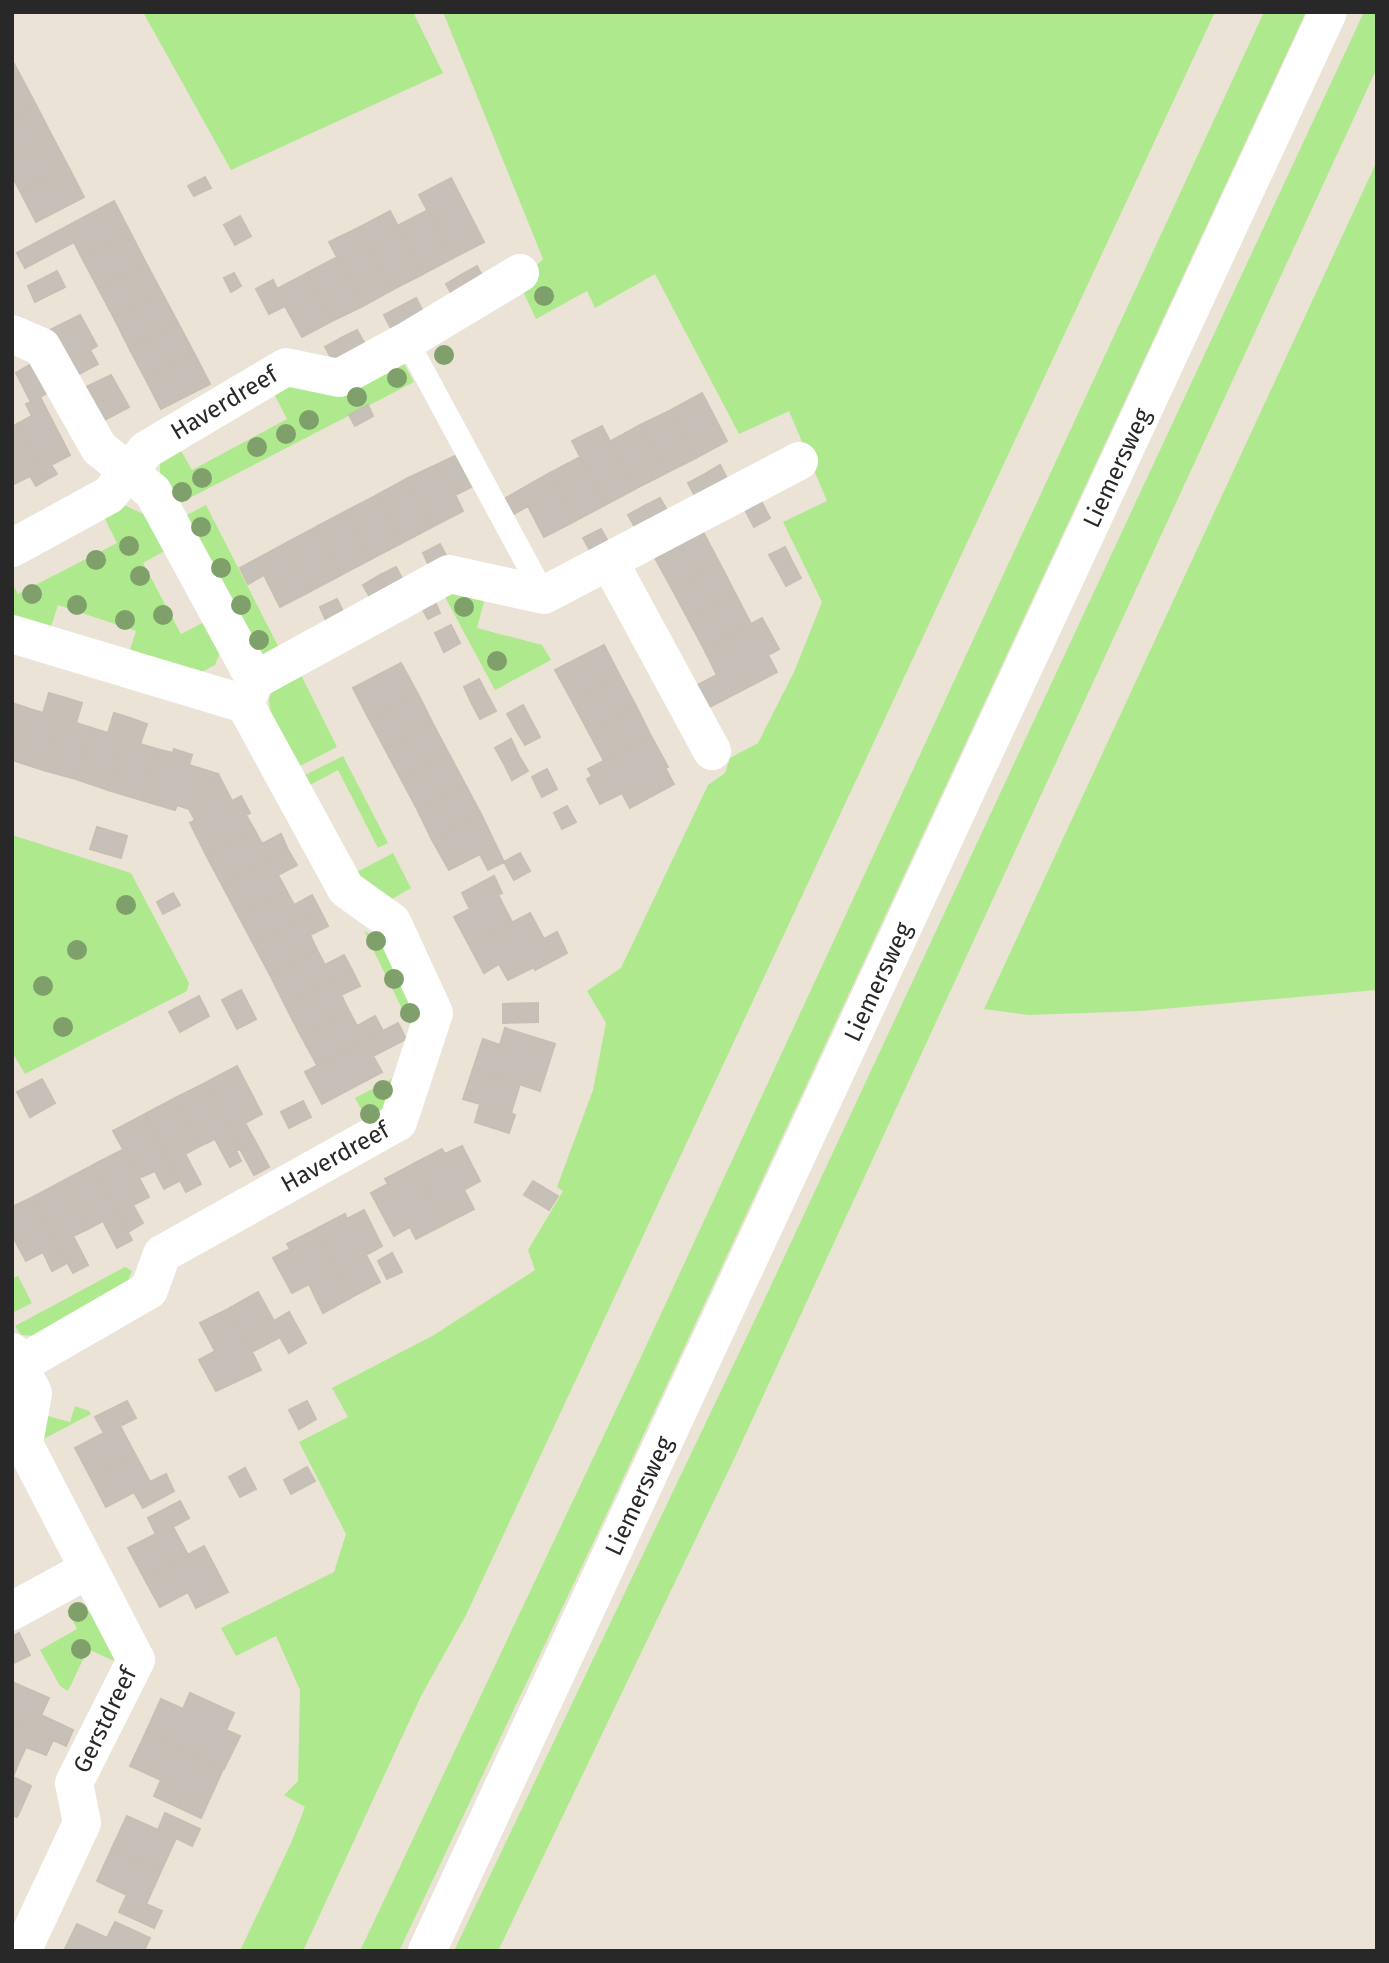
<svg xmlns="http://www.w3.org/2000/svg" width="1389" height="1963" viewBox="0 0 1389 1963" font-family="'Fira Sans',sans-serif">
<rect width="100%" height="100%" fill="#ece3d7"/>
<path fill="#aee98e" d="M143,12H413L443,73L231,170Z
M443,12H1215L466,1615L421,1696L303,1951H240L291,1843L305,1807L284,1795L298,1781L300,1690L276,1636L236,1656L221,1628L334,1572L346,1534L299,1442L348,1417L332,1388L434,1335L535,1270L528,1250L563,1191L557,1187L593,1090L606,1023L587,991L621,968L708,785L725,773L730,758L758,743L794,672L822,602L783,522L827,501L789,411L739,434L655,274L595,308L587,291L536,319L519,283L543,259Z
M1264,12H1306L594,1541L399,1951H360L640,1359Z
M1364,12H1377V68L735,1457L498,1951H454L760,1309Z
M1377,161V990L1140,1011L1029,1015L984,1009Z
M403,362L414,382L176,505L160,473V462L177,444L192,470L287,419L273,392L290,383Z
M124,505L152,518L168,549L143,563L181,634L208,620L222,648L215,665L192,677L128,656L136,631L58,605L50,630L12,619V583L18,594L117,543L103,515Z
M206,505L279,648L253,660L181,518Z
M457,591L485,598L477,628L542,645L551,660L495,690L445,597Z
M299,671L337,747L298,767C289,750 260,708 272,691C278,683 291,677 299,671Z
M343,756L388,843L378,848L338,770L308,786L303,776Z
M12,835L131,873L189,983L187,991L25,1074L12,1052Z
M393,853L411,888L392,899L353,874Z
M364,931L384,941L419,1016L413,1031Z
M403,1073L384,1117L370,1125L355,1098Z
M125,1267L132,1271L125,1288L35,1336L21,1335L15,1326Z
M18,1276L32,1303L12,1313V1278Z
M75,1406L89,1411L91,1414L38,1442L48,1416L70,1422Z
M73,1607C80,1608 88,1609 94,1615C102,1623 115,1650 114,1661L88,1649L68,1691L60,1686L40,1650L77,1629L67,1610Z"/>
<path fill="#c7c0b8" stroke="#c7bfb1" stroke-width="2" d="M12,60L20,75L12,79Z
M20,75L36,105L12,118V79Z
M36,105L52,136L12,156V118Z
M52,136L68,166L20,191L12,176V156Z
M68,166L84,197L36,222L20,191Z
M205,177L211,188L194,196L188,186Z
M451,178L484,242L453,258L419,195Z
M114,201L130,232L82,258L74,242L25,268L17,253Z
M428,210L453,258L423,274L397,226Z
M390,211L423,274L392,290L360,227Z
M240,216L251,236L235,245L224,225Z
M360,227L392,290L363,306L329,242Z
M130,232L146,263L98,288L82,258Z
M337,257L363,306L332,321L307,273Z
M146,263L162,293L114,318L98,288Z
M477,266L486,283L470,291L461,275Z
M57,271L65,287L35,302L28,286Z
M234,273L241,286L231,292L224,278Z
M307,273L332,321L302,337L285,306L269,314L256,289L273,280L277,289Z
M461,275L470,291L455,300L446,284Z
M162,293L178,323L129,348L114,318Z
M416,298L425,315L410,323L401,306Z
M401,306L410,323L393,332L384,315Z
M80,315L97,346L68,363L50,330Z
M178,323L194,353L145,378L129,348Z
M357,330L366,346L350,355L341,338Z
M341,338L350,355L334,363L325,347Z
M90,350L98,364L79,374L71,361Z
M194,353L210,384L161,409L145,378Z
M33,363L49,392L40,397L70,455L51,465L57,474L46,480L17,424L32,416L26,404L31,402L16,373Z
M111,375L120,391L90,406L82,389Z
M120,391L129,407L99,423L90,406Z
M702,393L727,441L696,458L671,410Z
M368,405L373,416L355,426L349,415Z
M671,410L696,458L666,473L640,425Z
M17,424L46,480L36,486L30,476L12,485V427Z
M640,425L666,473L635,489L611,441Z
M602,426L635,489L605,505L572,441Z
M455,456L471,487L455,495L463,511L432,527L406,479Z
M580,457L605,505L575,521L550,473Z
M720,465L729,482L713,491L705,474Z
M550,473L575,521L544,537L528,506L512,515L504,499Z
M705,474L713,491L697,500L688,483Z
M406,479L432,527L402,543L377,495Z
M377,495L402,543L371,559L346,511Z
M660,498L669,514L653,522L644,506Z
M761,501L770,518L754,527L745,510Z
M644,506L653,522L637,531L628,515Z
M346,511L371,559L341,575L316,527Z
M316,527L341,575L311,591L286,543Z
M601,529L610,545L592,554L583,538Z
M703,532L720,564L672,589L655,558Z
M286,543L311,591L280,607L264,575L248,584L240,568Z
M440,544L449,561L431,570L423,553Z
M785,547L793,563L778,571L769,555Z
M793,563L801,578L786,586L778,571Z
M720,564L735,593L688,619L672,589Z
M396,567L405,584L389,593L380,575Z
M380,575L389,593L372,601L363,585Z
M735,593L751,624L704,649L688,619Z
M337,599L345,616L328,625L320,607Z
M435,602L440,613L428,619L422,608Z
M762,618L779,649L768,655L777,672L702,711L690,689L717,675L704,649Z
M451,625L460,643L444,652L435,633Z
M604,645L620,676L572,701L555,670Z
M401,663L418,694L369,719L353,688Z
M620,676L636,706L588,731L572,701Z
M479,679L488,696L472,704L464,687Z
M49,693L66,698L43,770L12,760V755L27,708L43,713Z
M418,694L433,724L385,749L369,719Z
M488,696L496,711L480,719L472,704Z
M66,698L82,703L76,723L92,728L76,779L43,770Z
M12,703L27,708L12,755Z
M523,705L532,722L516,730L507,714Z
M636,706L651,736L604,761L588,731Z
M114,713L130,718L108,790L76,779L92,728L108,733Z
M130,718L147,724L140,744L157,749L141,800L108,790Z
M532,722L540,737L525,745L516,730Z
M433,724L449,754L401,779L385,749Z
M651,736L668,767L665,768L674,784L630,808L622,793L600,804L587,779L592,776L588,769Z
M511,739L519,756L504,764L495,748Z
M157,749L173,753L174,749L192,755L189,765L218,774L189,809L177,805L175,810L141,800Z
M449,754L465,784L417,809L401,779Z
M519,756L528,771L512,780L504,764Z
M547,769L557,789L542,797L532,777Z
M218,774L232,801L241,796L250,813L246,815L254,829L206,855L190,823L195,820L189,809Z
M465,784L481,814L432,840L417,809Z
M567,806L576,822L562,829L554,813Z
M481,814L504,862L488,870L480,854L449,870L432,840Z
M97,827L127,836L121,858L90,849Z
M254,829L262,844L281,834L288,850L222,885L206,855Z
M288,850L297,865L278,875L286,890L238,915L222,885Z
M520,853L530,871L514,880L504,862Z
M494,876L502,893L498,895L512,922L469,945L454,917L470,909L462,893Z
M286,890L294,905L312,895L320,910L254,945L238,915Z
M173,893L180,905L163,914L157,902Z
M320,910L328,926L310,935L317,950L270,975L254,945Z
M530,913L544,939L557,932L567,953L535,970L534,967L508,980L499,964L484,973L469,945Z
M317,950L325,965L344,955L352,970L285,1005L270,975Z
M352,970L360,986L341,995L349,1011L301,1036L285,1005Z
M241,990L256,1019L237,1029L222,1000Z
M199,996L209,1016L180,1032L169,1012Z
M538,1003V1022L503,1023V1004Z
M349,1011L357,1026L375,1016L383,1031L317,1065L301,1036Z
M398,1023L406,1039L373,1056L382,1072L322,1104L305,1072Z
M505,1028L555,1044L540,1091L473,1069L483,1039L500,1045Z
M237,1066L262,1114L245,1123L255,1141L240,1149L205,1083Z
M473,1069L520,1084L511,1113L515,1115L509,1133L475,1122L480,1104L463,1099Z
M42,1079L55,1103L30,1117L17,1092Z
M205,1083L240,1149L236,1151L241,1161L230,1167L215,1139L200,1146L175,1098Z
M175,1098L200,1146L185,1154L201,1184L186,1192L145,1114Z
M303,1101L311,1117L289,1128L281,1112Z
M145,1114L179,1181L164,1189L155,1171L139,1178L113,1131Z
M255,1141L269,1167L254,1175L240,1149Z
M462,1146L480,1181L464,1190L474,1209L445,1224L413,1164L442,1149L445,1154Z
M124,1149L149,1197L133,1205L143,1223L128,1232L93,1165Z
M413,1164L445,1224L416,1239L410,1227L394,1236L371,1193L388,1184L385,1179Z
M93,1165L132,1240L117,1248L103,1221L88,1229L63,1181Z
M63,1181L88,1229L73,1236L88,1265L73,1273L33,1197Z
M533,1181L558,1196L549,1210L524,1195Z
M33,1197L67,1263L52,1271L43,1252L26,1261L12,1235V1207Z
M364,1210L382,1246L366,1255L380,1282L352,1297L316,1229L345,1214L347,1219Z
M316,1229L352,1297L323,1313L309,1284L292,1293L273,1258L290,1249L287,1244Z
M392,1253L402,1272L387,1279L378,1261Z
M258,1292L274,1321L289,1312L306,1343L289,1353L280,1337L252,1352L230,1308Z
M230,1308L261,1370L216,1391L199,1360L215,1351L200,1323Z
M127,1401L136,1418L120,1426L135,1454L91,1478L75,1448L104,1433L95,1417Z
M307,1401L316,1419L299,1429L289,1410Z
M135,1454L150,1482L166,1474L174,1491L143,1508L134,1492L106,1507L91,1478Z
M307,1467L315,1481L291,1494L284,1480Z
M245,1468L256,1489L240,1497L229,1477Z
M180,1501L189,1518L173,1527L188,1555L144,1578L128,1548L156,1534L148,1518Z
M204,1546L228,1592L196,1608L188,1592L160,1607L144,1578Z
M19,1633L30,1655L14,1663L12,1659V1637Z
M12,1682L49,1698L41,1715L73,1730L66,1746L12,1721Z
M190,1693L234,1713L226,1730L240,1736L224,1769L146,1732L161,1699L183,1709Z
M12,1721L53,1740L46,1755L26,1747L19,1762L12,1759Z
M146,1732L223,1769L201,1818L154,1796L161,1780L130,1766Z
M12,1759L19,1762L13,1777L31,1786L24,1802L12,1796Z
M12,1796L24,1802L17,1817L12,1815Z
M165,1813L200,1829L192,1846L176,1838L161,1871L112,1848L127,1816L158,1830Z
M112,1848L161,1871L146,1904L162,1911L154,1928L119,1912L127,1895L97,1881Z
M115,1922L150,1938L144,1951H64L77,1924L107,1938Z"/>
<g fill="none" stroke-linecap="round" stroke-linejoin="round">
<path stroke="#fff" stroke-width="23" d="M407,341L544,595"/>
<path stroke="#fff" stroke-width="38" d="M12,334L42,347L99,448L153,492L255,680
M12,548L109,495L146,450L286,367L339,378L407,341L520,273
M609,561L712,751
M12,634L245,704L346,889L392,922L434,1013L398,1122L162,1254L149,1290L19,1365
M245,704L255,680L449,574L544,595L799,461
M12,1352L33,1393L24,1444L136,1660L74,1783L82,1823L22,1951
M12,1611L89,1569"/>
<path stroke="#fff" stroke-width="38" d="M427,1951L1328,12"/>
</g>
<g fill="#7fa06b">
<circle cx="544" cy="296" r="10"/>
<circle cx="444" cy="355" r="10"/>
<circle cx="397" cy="378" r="10"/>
<circle cx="357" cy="397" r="10"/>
<circle cx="309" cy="420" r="10"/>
<circle cx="286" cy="434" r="10"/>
<circle cx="257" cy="447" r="10"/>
<circle cx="202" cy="478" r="10"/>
<circle cx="182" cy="492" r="10"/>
<circle cx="201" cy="527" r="10"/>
<circle cx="129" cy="546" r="10"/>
<circle cx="96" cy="560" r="10"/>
<circle cx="221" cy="568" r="10"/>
<circle cx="140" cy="576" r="10"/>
<circle cx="32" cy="594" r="10"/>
<circle cx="77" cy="605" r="10"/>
<circle cx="241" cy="605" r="10"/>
<circle cx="464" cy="607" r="10"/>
<circle cx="163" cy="615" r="10"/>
<circle cx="125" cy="620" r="10"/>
<circle cx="259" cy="640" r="10"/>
<circle cx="497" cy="661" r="10"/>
<circle cx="126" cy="905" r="10"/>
<circle cx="376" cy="941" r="10"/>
<circle cx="77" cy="950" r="10"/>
<circle cx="394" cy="979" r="10"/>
<circle cx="43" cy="986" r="10"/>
<circle cx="410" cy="1013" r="10"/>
<circle cx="63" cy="1027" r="10"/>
<circle cx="383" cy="1090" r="10"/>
<circle cx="370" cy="1114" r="10"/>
<circle cx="78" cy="1612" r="10"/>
<circle cx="81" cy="1649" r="10"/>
</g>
<g text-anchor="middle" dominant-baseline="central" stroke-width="5" stroke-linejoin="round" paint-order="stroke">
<g font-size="24" fill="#282828" stroke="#fff">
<text transform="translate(224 403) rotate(-31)">Haverdreef</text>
<text transform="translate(1117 468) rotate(-65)">Liemersweg</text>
<text transform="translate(878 982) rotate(-65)">Liemersweg</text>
<text transform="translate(335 1157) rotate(-29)">Haverdreef</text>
<text transform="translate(639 1496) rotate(-65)">Liemersweg</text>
<text transform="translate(105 1720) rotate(-64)">Gerstdreef</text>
</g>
</g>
<rect width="1389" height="1963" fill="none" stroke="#282828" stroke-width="28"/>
</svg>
